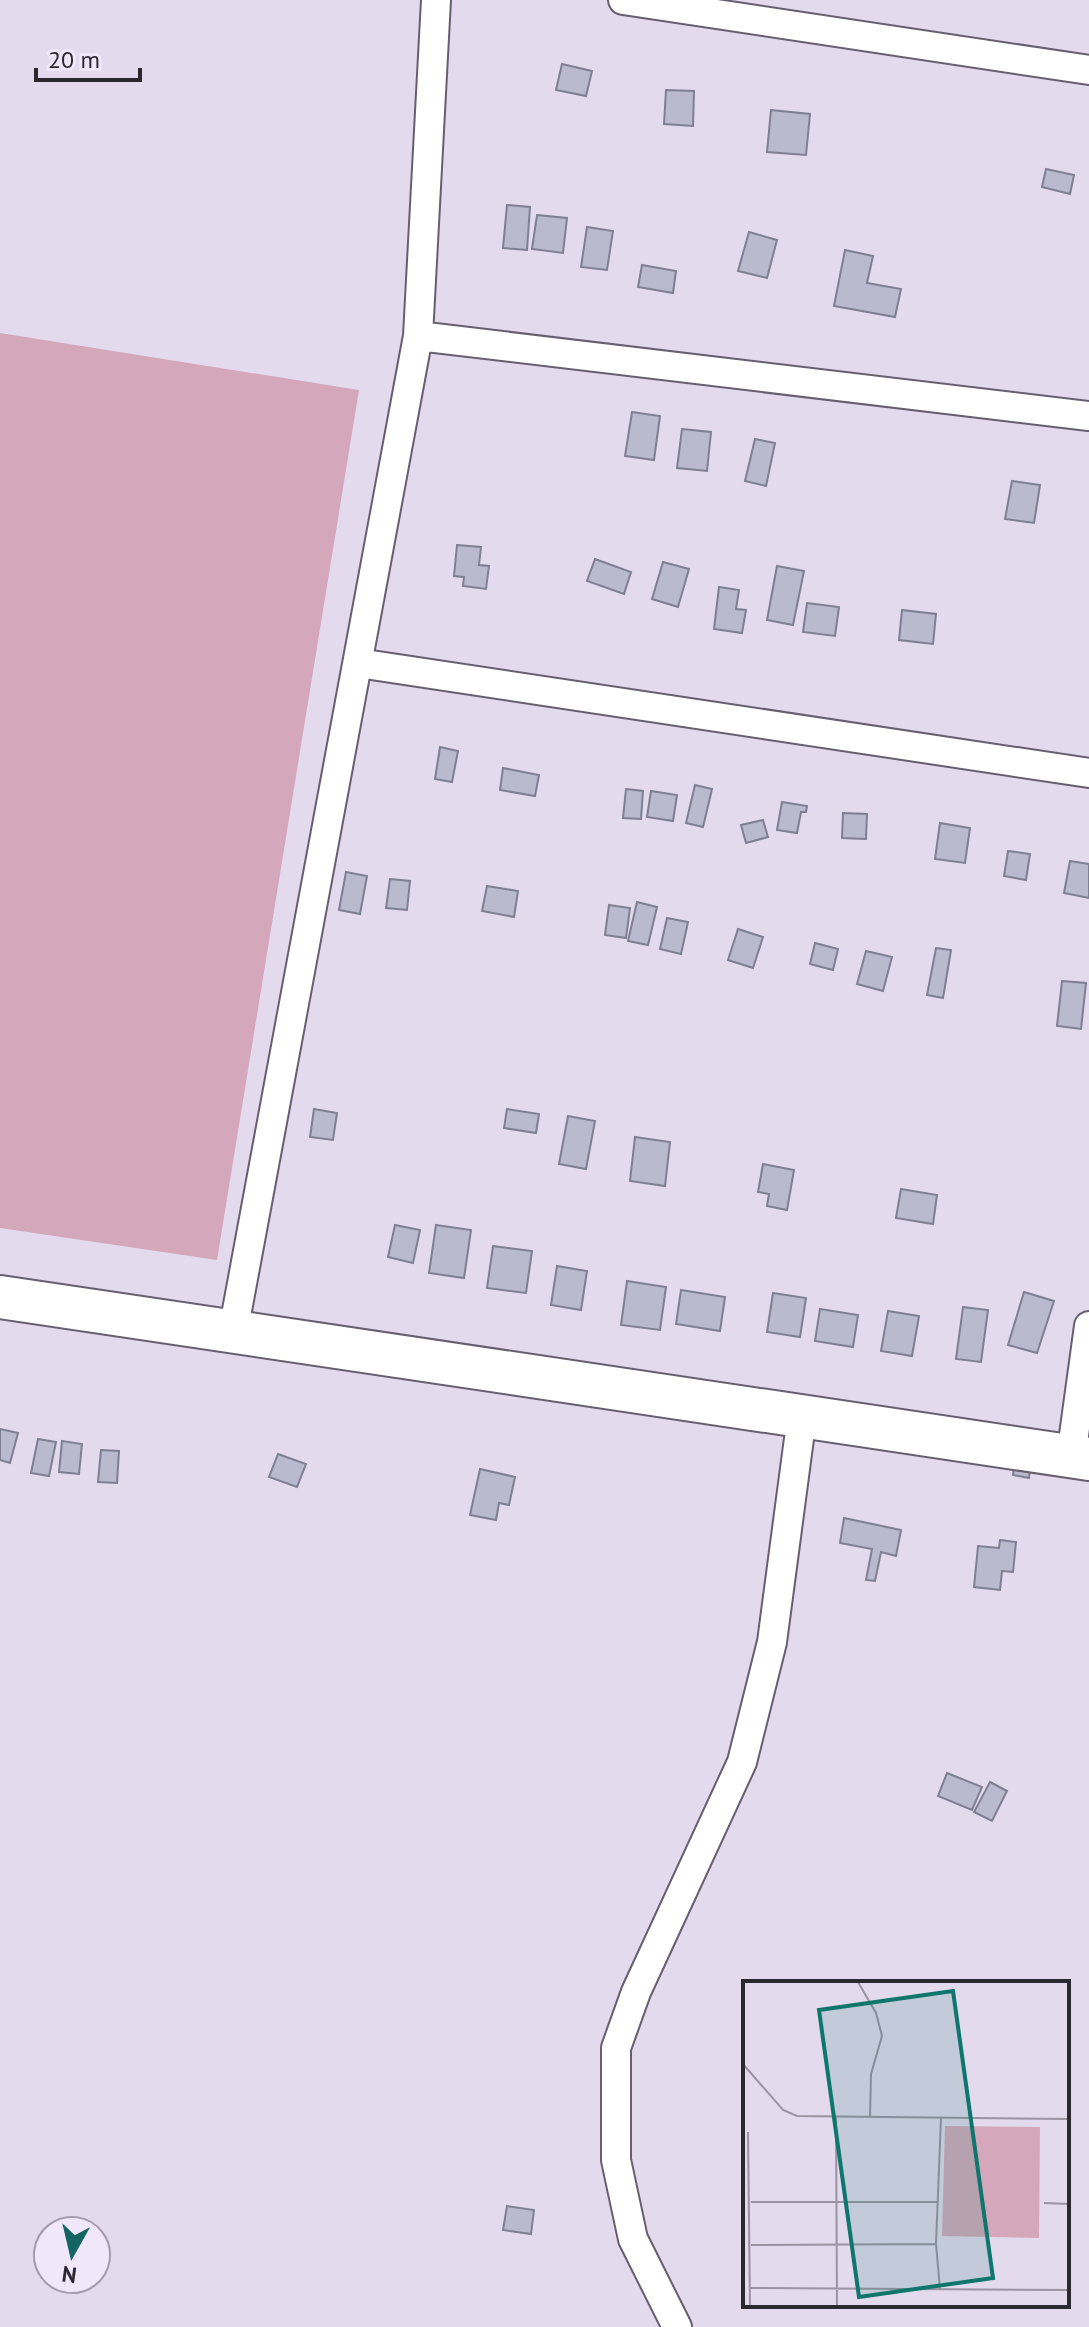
<svg xmlns="http://www.w3.org/2000/svg" width="1089" height="2327" viewBox="0 0 1089 2327" font-family="'PT Sans',sans-serif">
<rect width="100%" height="100%" fill="#e3daee"/>
<path fill="#d4a8ba" d="M0,333L359,390L217,1260L0,1228Z"/>
<path fill="#b9bace" stroke="#7e7f92" stroke-width="2" d="M562,64L592,71L586,96L556,90Z
M666,90L694,91L693,126L664,124Z
M771,110L810,114L806,155L767,152Z
M1046,169L1074,175L1070,194L1042,187Z
M507,205L530,207L527,250L503,248Z
M537,215L567,218L563,253L532,249Z
M587,227L613,231L607,270L581,267Z
M749,232L777,240L767,278L738,271Z
M845,250L873,256L867,283L901,289L895,317L834,306Z
M642,265L676,271L673,293L638,287Z
M632,412L660,416L654,460L625,456Z
M682,429L711,432L707,471L677,468Z
M755,439L775,443L766,486L745,481Z
M1012,481L1040,485L1034,523L1005,519Z
M457,545L481,547L479,565L489,566L486,589L463,586L464,577L454,576Z
M595,559L631,572L624,594L587,581Z
M663,562L689,569L678,607L652,599Z
M777,566L804,571L793,625L767,620Z
M719,587L739,590L736,609L746,610L742,633L714,629Z
M807,603L839,607L835,636L803,632Z
M902,610L936,614L933,644L899,640Z
M440,747L458,751L452,782L435,779Z
M503,768L539,775L535,796L500,790Z
M695,785L712,789L703,827L686,823Z
M626,789L643,791L641,819L623,818Z
M651,791L677,795L673,821L647,817Z
M782,802L807,806L806,812H801L797,833L777,830Z
M843,813L867,814L866,839L842,838Z
M763,820L768,837L746,843L741,825Z
M940,823L970,828L965,863L935,859Z
M1008,851L1030,854L1026,880L1004,876Z
M1070,861L1089,864V898L1064,893Z
M346,872L367,876L360,914L339,910Z
M390,879L410,881L407,910L386,908Z
M487,886L518,891L514,917L482,911Z
M637,902L657,907L648,945L628,941Z
M609,905L630,908L626,938L605,935Z
M667,918L688,922L681,954L660,949Z
M738,929L763,937L753,968L728,960Z
M815,943L838,949L833,970L810,964Z
M936,948L951,950L943,998L927,995Z
M866,951L892,957L883,991L857,984Z
M1062,981L1086,983L1081,1029L1057,1026Z
M314,1109L337,1113L333,1140L310,1137Z
M507,1109L539,1114L536,1133L504,1128Z
M568,1116L595,1121L586,1169L559,1164Z
M635,1137L670,1142L665,1186L630,1181Z
M763,1164L794,1170L787,1210L767,1206L769,1194L758,1192Z
M901,1189L937,1195L933,1224L896,1218Z
M395,1225L420,1230L413,1263L388,1257Z
M436,1225L471,1230L464,1278L429,1273Z
M493,1246L532,1251L526,1293L487,1288Z
M557,1266L587,1271L581,1310L551,1305Z
M627,1281L666,1287L660,1330L621,1325Z
M681,1290L725,1297L720,1331L676,1324Z
M1024,1292L1054,1301L1037,1353L1008,1345Z
M773,1293L806,1298L800,1337L767,1332Z
M963,1307L988,1310L981,1362L956,1359Z
M820,1309L858,1315L853,1347L815,1341Z
M888,1311L919,1316L912,1356L881,1351Z
M0,1429L18,1433L10,1463L0,1460Z
M38,1439L56,1442L49,1476L31,1473Z
M62,1441L82,1444L79,1474L59,1472Z
M101,1450L119,1451L117,1483L98,1482Z
M278,1454L306,1464L297,1487L269,1477Z
M1014,1466L1030,1468L1029,1478L1013,1475Z
M480,1469L515,1477L509,1505L499,1503L496,1520L470,1515Z
M844,1518L901,1530L896,1556L881,1552L875,1581L866,1580L872,1549L840,1543Z
M1000,1540L1016,1542L1013,1572L1002,1571L1000,1590L974,1587L978,1546L999,1548Z
M947,1773L982,1787L972,1810L938,1796Z
M990,1782L1007,1791L992,1821L974,1812Z
M507,2206L534,2210L531,2234L503,2230Z"/>
<g fill="none" stroke-linecap="round" stroke-linejoin="round">
<g stroke="#675e70" stroke-width="32">
<path id="street" d="M623,0L1089,70
M418,336L1089,416
M358,663L1089,773
M233,1332L418,336L436,0
M1071,1457L1089,1326
M677,2327L633,2239L616,2160V2048L636,1992L742,1762L772,1642L802,1416"/>
</g>
<g stroke="#675e70" stroke-width="46">
<path id="secondary" d="M0,1297L1089,1459"/>
</g>
<use href="#street" stroke="#fff" stroke-width="28"/>
<use href="#secondary" stroke="#fff" stroke-width="42"/>
</g>
<g transform="translate(743 1981)">
<rect width="326" height="326" fill="#e3daee"/>
<path d="M202,145L297,146L296,257L199,255Z" fill="#d4a8ba"/>
<path fill="none" stroke="#9a93a2" stroke-width="2" d="M115,1L133,32L139,55L128,93L127,136M0,83L40,129L54,135L326,138M93,136L94,325M5,151L7,325M8,221H195M301,222L326,223M8,264L193,263M7,307L326,309M197,308L193,263L198,137"/>
<path fill="#0f766e" fill-opacity="0.15" stroke="#0f766e" stroke-width="4" d="M210,10L250,297L116,316L76,29Z"/>
<rect width="326" height="326" fill="none" stroke="#2c2830" stroke-width="4"/>
</g>
<g transform="translate(72 2255) rotate(188)"><circle r="38" fill="#f0e7fb" stroke="#a29baa" stroke-width="2"/>
<path d="M0-6L14 30L0 20L-14 30Z" fill="#146461"/>
<text y="-12" font-size="22" font-weight="bold" text-anchor="middle" fill="#2c2830">N</text>
</g>
<path d="M36 68v12h104v-12" fill="none" stroke="#2c2830" stroke-width="4"/>
<text x="48" y="68" font-size="24" fill="#2c2830" stroke="#f0e7fb" stroke-width="6" paint-order="stroke">20 m</text>
</svg>
